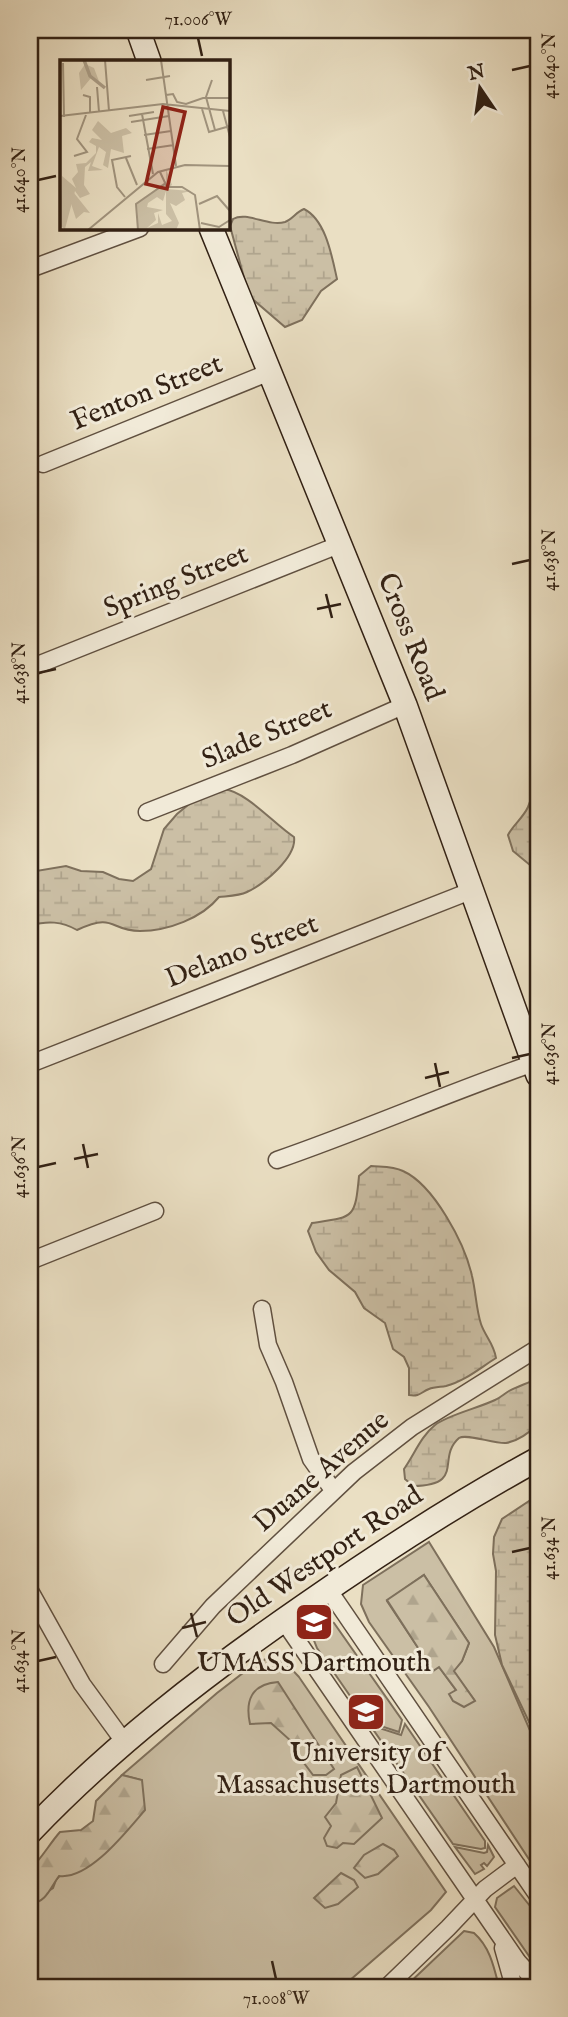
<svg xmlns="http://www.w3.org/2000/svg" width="568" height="2017" viewBox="0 0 568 2017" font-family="'IM FELL English',serif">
<defs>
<pattern id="forest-firs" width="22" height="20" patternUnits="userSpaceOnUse" patternTransform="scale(1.75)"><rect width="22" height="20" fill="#cbbfa5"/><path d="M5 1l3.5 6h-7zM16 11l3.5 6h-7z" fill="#afa48d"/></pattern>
<pattern id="wetland-marsh" width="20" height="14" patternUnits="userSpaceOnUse" patternTransform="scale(1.75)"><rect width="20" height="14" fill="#cbbfa5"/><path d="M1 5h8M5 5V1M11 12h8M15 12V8" fill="none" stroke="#afa48d"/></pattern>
</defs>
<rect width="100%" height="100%" fill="#eadfc3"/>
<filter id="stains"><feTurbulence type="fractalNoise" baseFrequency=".00286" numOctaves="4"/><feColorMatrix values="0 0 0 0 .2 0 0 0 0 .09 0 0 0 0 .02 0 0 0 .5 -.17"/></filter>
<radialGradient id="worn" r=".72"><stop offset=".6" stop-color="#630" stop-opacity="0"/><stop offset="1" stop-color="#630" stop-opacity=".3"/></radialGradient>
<path fill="#cbbfa5" stroke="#7e705c" stroke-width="2" fill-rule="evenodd" d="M429,1542L494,1647L538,1749V1784L533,1788L538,1794V1873L429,1707L369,1622L361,1604L363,1585ZM424,1575L469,1643L462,1661L453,1671L475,1701L456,1690L439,1667L433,1670L387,1601Z
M322,1618L334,1623L402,1720L399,1732L368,1722L317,1648L311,1633L314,1621Z
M266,1659C283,1659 288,1665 299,1677L446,1892L431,1910L342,1987H30V1903L53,1888L56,1880L141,1780L122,1775L217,1693L256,1663Z
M405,1724L485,1841V1848L481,1849L453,1844L370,1725L401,1735Z
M488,1845L494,1857L487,1866L484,1863L481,1865L484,1869L475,1874L455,1847L484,1853L487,1852Z
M514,1886L538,1916V1969L495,1907L497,1898Z
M464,1931L474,1933C490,1947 494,1967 499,1987H405Z"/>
<path fill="url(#forest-firs)" stroke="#7e705c" stroke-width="2" d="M424,1575L469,1643L462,1661L454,1671L475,1701L464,1707L453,1701L449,1694L456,1690L439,1667L433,1671L387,1600Z
M278,1682L334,1769L326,1775H313L295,1751L291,1741L271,1723L250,1724C245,1701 251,1684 278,1682Z
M357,1767L382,1818L354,1844L343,1843L337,1848L327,1846L324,1838L331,1826L325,1817L336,1803L341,1775Z
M122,1775L142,1780L145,1810C126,1832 89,1880 59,1876C50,1888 47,1902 30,1904V1869C40,1861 50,1843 60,1832L81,1830L93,1821L96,1801Z
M383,1844L394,1850L398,1856L378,1874L365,1878L354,1868L364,1855Z
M341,1873L354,1880L358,1887L338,1904L325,1908L314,1898Z"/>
<path fill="url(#wetland-marsh)" stroke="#7e705c" stroke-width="2" d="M304,209C326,220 332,257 337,279L321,291L302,320L285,327L249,296L230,226L233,219C247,211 268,227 285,222C293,219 296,212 304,209Z
M538,759V859L530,865L513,851L508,835C513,825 523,818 528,807C535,792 533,776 536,761Z
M224,789C247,792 274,824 294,837C297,857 264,884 247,892C239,896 228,896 219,897C202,918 168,931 140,931C109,931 116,912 77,930C61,921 48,921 30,925V872L66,866L81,871L103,872L119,879L133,881L151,869L164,829L177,814L193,801Z
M371,1166C381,1167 393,1166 403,1171C434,1185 465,1244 472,1276C476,1292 476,1309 481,1324C485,1336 494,1344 496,1358C480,1368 465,1381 446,1386C441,1387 434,1387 429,1389C421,1392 420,1397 409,1395V1368L404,1357L393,1349L385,1323L364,1308L355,1292L329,1270L316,1252L308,1231L312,1223C354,1217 355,1219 359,1176Z
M538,1378V1424C530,1432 518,1441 506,1443C494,1444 466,1433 459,1438C436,1458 466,1485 413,1486L405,1479L404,1469C414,1455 421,1436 435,1425C445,1416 481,1407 495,1400C500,1398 504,1394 509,1391C518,1386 529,1383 538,1378Z
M538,1495V1741L502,1665L495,1635L496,1571L493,1554L494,1537L502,1519Z"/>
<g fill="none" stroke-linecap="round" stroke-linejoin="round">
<g stroke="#605040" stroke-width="19">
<path id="street" d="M30,269L140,228
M43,464L270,372
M30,668L341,544
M147,812L292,755L405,705
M30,1064L473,890
M277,1160C364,1130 447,1093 534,1063
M30,1261L155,1211
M262,1309L268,1345L284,1382L311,1459L333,1490
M328,1589L538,1896
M30,1591L82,1684L125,1743
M283,1620L518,1962L538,1984
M163,1664L213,1606L354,1472L412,1427L538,1348
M503,1948L514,1987
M387,1987L448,1928L485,1889L517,1865"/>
</g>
<g stroke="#322114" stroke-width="26">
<path id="secondary" d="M138,30L149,61
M211,228L405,705L538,1075
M30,1832C112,1746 207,1673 304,1606C380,1553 457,1503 538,1459"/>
</g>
<use href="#street" stroke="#f1ead8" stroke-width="16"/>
<use href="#secondary" stroke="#f1ead8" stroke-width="23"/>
</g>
<path fill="none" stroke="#322114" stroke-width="2.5" d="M198,38L202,56M512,70L530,66M38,180L56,176M512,564L530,560M326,594L332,618M317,609L341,604M38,673L56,669M512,1058L530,1054M435,1063L440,1087M425,1078L449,1072M83,1144L88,1168M74,1159L98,1154M38,1167L56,1163M512,1552L530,1548M191,1613L197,1637M182,1628L206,1622M38,1661L56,1657M272,1961L276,1979"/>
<defs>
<g id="school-square" transform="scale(2.0125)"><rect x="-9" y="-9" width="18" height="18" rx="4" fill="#8f2418" stroke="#f1ead8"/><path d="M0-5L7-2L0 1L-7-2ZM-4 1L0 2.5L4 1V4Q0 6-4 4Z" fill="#fff"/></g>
<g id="university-square" transform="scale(2.0125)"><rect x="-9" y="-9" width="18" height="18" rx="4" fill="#8f2418" stroke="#f1ead8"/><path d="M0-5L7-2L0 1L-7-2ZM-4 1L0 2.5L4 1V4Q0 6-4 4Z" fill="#fff"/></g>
</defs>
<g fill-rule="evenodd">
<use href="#school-square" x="314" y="1622"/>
<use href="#university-square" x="366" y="1712"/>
</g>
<g text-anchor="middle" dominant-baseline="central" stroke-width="6" stroke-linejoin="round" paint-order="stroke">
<g font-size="28" fill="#322114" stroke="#f1ead8">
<text transform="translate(147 393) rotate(-22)">Fenton Street</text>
<text transform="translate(176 582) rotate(-22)">Spring Street</text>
<text transform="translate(410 637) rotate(68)">Cross Road</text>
<text transform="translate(267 735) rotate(-23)">Slade Street</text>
<text transform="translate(242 952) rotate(-21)">Delano Street</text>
<text transform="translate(322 1472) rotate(-41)">Duane Avenue</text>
<text transform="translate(325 1557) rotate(-34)">Old Westport Road</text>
</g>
<g font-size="28" fill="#322114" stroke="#f1ead8">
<text x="314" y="1663">UMASS Dartmouth</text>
<text x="366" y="1753">University of<tspan x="366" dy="32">Massachusetts Dartmouth</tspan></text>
</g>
</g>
<g transform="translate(60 60)">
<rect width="170" height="170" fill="#eadfc3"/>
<path d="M106,109L112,125L106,129L131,131L122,133L125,140L116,146L110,143L119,163L116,170L78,169L77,144L106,121ZM106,131V154L112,161L102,165L98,153V163L87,168L96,160L94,153L103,150L87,147L88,143L97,137L103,141Z" fill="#cbbfa5" fill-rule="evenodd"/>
<path d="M25,4L34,8L40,24L31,18L21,30L19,13ZM38,61L51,73L66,68L72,73L62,76L64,93L51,89L48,108L43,105L46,92L39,87L32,106L43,110L28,111L31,102L25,107L24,125L30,134L20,138L15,131L5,169L0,166L2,116L16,128L12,119L18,112L16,104L26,103L36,93V86L29,82L32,78L42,80L32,70Z" fill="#cbbfa5"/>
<path d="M14,133L30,153L24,152L16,159L8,134Z" fill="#cbbfa5"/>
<path fill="none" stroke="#ab9e88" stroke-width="3.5" d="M24,0L30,16L45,28"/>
<path fill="none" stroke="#a0937d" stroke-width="2" d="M45,0L49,51M101,0L116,106M3,3L4,57M86,20L110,16M152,20L146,37L155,70M37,27L39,52M23,35L30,37V52M106,35L113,34L117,42L126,44L143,38H170M142,49L149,72L170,66M163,51L170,77M82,54L93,114M0,56L103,44L170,51M69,56L94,52M71,62L109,56M84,75L111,71M87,89L114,85M14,96L27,92L17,79L26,55M66,98L77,125M100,112L107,127H122L135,135L140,170M65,137L57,127L52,100L71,96M139,144L157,136L170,151M141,163L159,167L170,160M28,170L98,112L125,105L170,106M78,170L76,144L106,123"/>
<path fill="#8f2418" fill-opacity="0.15" stroke="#8f2418" stroke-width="3.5" d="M103,47L125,52L107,129L86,124Z"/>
<rect width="170" height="170" fill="none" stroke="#322114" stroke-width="3.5"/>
</g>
<rect width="568" height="2017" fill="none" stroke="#eadfc3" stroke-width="77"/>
<g transform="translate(480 88) rotate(347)" stroke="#f1ead8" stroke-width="5" paint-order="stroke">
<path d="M0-5L12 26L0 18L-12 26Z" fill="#322114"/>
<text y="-10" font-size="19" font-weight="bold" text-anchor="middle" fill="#322114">N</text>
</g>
<rect x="38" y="38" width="492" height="1941" fill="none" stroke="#322114" stroke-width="2.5"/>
<g font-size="18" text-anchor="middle" fill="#322114">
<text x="198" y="25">71.006°W</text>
<text transform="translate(549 66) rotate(-90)" y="6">41.640°N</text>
<text transform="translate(19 180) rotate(-90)" y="6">41.640°N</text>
<text transform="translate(549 560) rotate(-90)" y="6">41.638°N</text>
<text transform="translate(19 673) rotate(-90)" y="6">41.638°N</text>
<text transform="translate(549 1054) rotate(-90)" y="6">41.636°N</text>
<text transform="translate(19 1167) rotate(-90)" y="6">41.636°N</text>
<text transform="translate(549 1548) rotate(-90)" y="6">41.634°N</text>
<text transform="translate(19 1661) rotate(-90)" y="6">41.634°N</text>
<text x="276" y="2004">71.008°W</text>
</g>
<rect width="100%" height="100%" filter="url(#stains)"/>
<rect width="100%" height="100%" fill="url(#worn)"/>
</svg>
